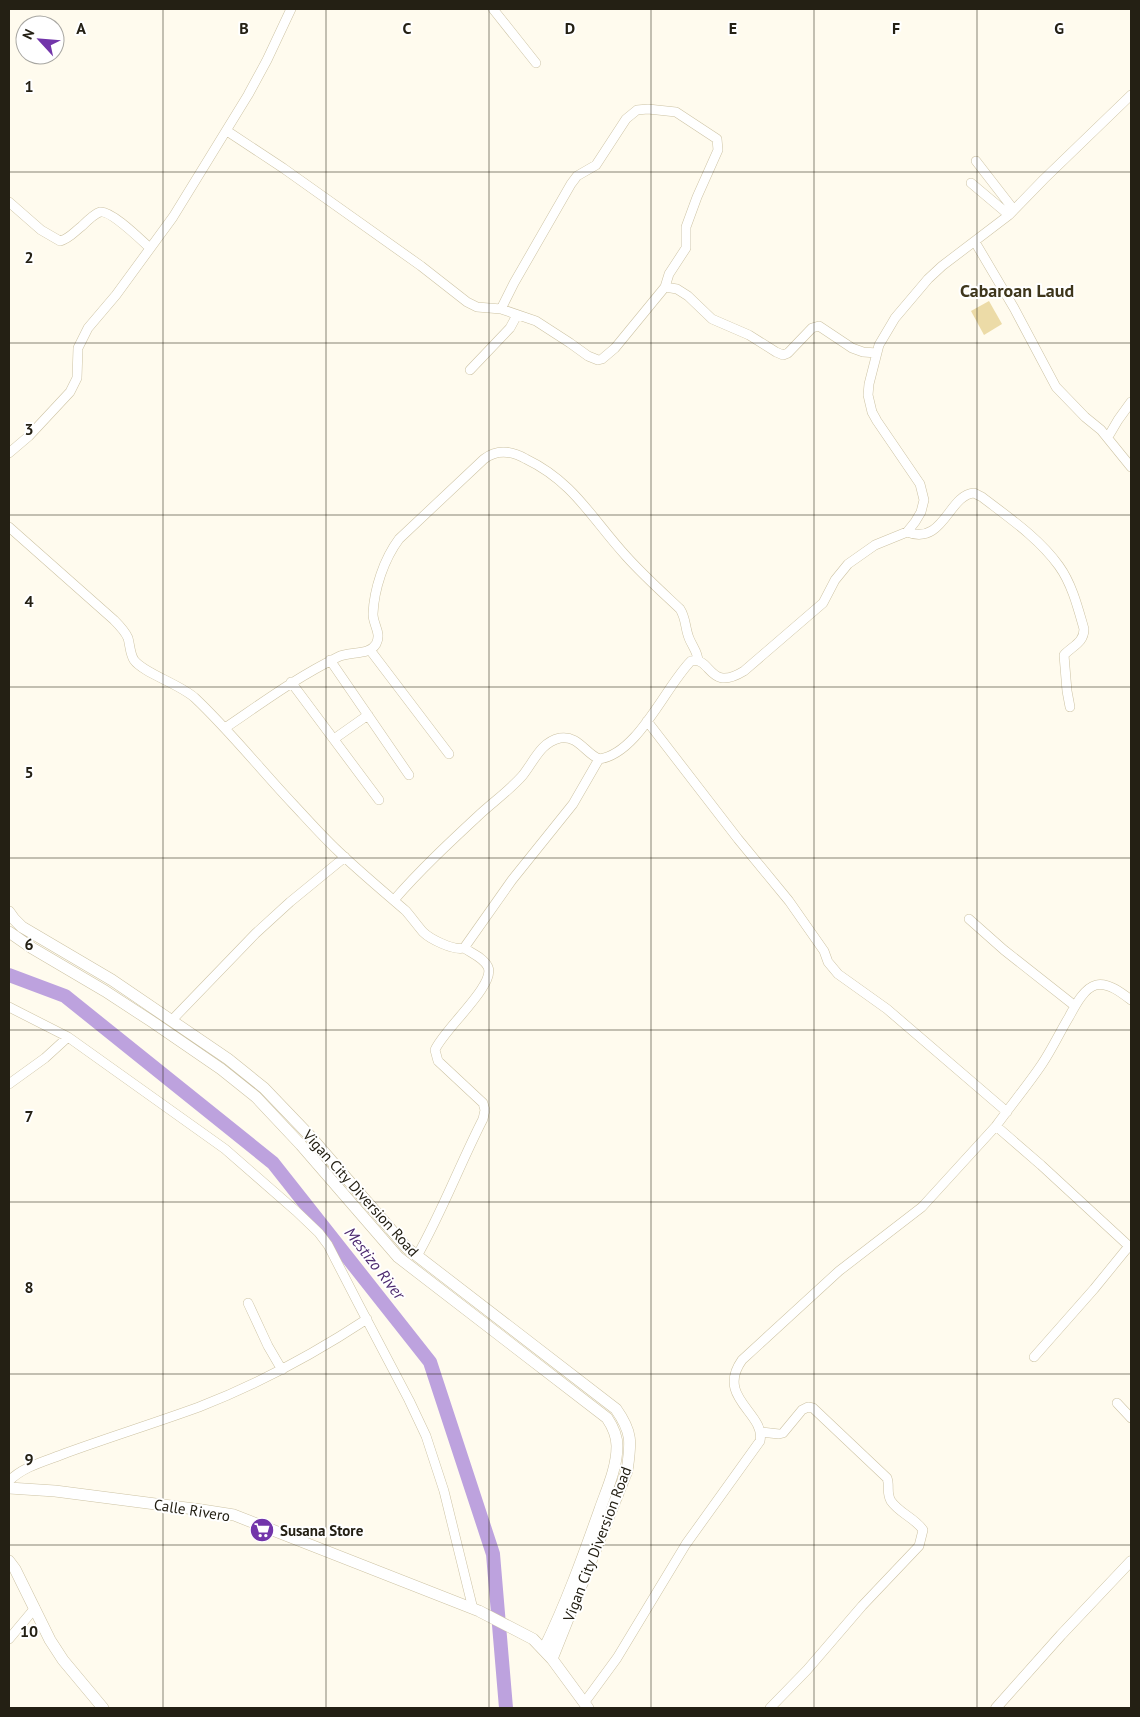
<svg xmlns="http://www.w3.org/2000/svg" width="1140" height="1717" viewBox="0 0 1140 1717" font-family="'PT Sans',sans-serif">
<rect width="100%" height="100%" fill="#fffbee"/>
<path fill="#ecdba7" d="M989,301L1002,324L984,335L971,311Z"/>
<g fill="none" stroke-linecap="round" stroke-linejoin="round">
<path stroke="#bda2de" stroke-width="14" d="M9,975L65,996L273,1163L430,1362L493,1554L506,1708"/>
<g stroke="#cdc3a4" stroke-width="10">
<path id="minor" d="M493,9L536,63
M227,131L283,168L421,266L467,302L477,307L501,309L536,321L570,343L588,356L598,360L602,359L615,348L665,287L669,274L686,248V227L697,197L718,150L717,139L676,112L648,109L637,110L626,119L596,165L577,176L571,184L514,283L501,309
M976,161L1014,210
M971,183L1009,215
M9,202L41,230L60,241C69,239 74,232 82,226C87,221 94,214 100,212C111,210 141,240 150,248
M975,242L1014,308L1056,387L1085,417L1101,430L1131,467
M665,287L677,289L688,296L712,319L749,335L776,352L783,355L788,353L812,328L819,326L852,348L863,352L877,353
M470,370L510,328L517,315
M1108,437L1118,420L1131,402
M9,453L29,436L70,392L77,378L78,348L88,328L116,295L173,217L248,95L267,60L291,9
M9,527L114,620C119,625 125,631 128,638C130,645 130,654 134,660C143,673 180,684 195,698C230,731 260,769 293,804C308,820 322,836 338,851C360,872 383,891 406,911C412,918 417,925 423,932C430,939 454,951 464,948C471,953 484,958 488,967C496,985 443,1030 435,1050L438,1061L483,1103L485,1110L483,1119C460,1164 442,1212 417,1256
M907,532C944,546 948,495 974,493L982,497C1008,517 1039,538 1059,566C1072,584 1078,608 1084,629C1084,643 1072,646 1064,655L1067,691L1070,707
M370,650L449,754
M330,660L409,775
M291,682L379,800
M647,721L738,839L789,901L824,951L828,962L838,974L887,1009L1007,1112
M225,728C262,703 297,677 338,657C350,651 369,656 376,644C382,633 373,625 373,614C374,589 384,559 399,539L484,459C497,449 512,451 526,459C574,482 592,519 626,556C643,575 662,592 680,609C686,618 685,628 689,638C692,646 698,652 698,661
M334,739L368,715
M394,900C420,870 449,843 478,816C493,802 510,790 523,775C534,761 541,742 560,738C578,735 585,753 599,759C638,754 665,687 691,661C712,656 708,693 744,671L823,603L835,580L848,564L875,545L907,532L915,522L921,512L924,500L920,484L877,421L872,412L868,395L869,384L879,345L895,318L928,279L942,266L1009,215L1044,179L1131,95
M969,919L1004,950L1075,1006
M464,948L512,880L573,804L599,759
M9,1007L68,1037L225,1149L296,1211L319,1233L328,1245L359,1305L409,1400L426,1436L444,1491L473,1609
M172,1020L255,934L290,902L345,857
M9,1084L45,1058L68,1037
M996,1126L1041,1165L1131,1248
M248,1303L268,1346L282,1370
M1034,1357L1094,1289L1129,1246
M1117,1403L1131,1418
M761,1432L779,1434L783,1433L802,1410L808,1407L813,1408L887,1478C890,1485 886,1493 891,1501C899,1513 915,1518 923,1530L919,1546L862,1606L807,1670L770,1708
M9,1481C24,1466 46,1461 66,1453C110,1437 155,1423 199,1407C258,1384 314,1354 367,1319
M9,1639L35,1608
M584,1703L617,1658L686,1544L760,1441C766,1413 715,1398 742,1360L839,1271L922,1207L996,1126C1011,1105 1028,1085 1042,1064C1052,1049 1060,1032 1069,1017C1075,1006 1084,988 1096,985C1108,982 1122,993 1131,1000"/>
</g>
<g stroke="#cdc3a4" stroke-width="11">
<path id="tertiary" d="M996,1708L1061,1635L1131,1561"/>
</g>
<g stroke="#cdc3a4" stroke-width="12">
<path id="secondary" d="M9,912L14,919L22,927L112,980L228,1059L264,1088L310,1136L407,1248L616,1409C633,1433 631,1443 627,1471L552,1659
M9,932L32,948L105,991L154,1023L221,1069L256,1097L301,1145L398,1257L607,1418C613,1427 617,1435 617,1446C617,1468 607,1489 600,1509C583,1557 566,1604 544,1649
M9,1488L55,1491L202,1510L234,1515L280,1533L479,1611L533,1639L552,1659L588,1708
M9,1561L15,1569L50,1640L63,1660L103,1708"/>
</g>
<use href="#minor" stroke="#fff" stroke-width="9"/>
<use href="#tertiary" stroke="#fff" stroke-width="10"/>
<use href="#secondary" stroke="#fff" stroke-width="11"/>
</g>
<path fill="none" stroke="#242014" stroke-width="1" stroke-opacity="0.55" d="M163,9V1708M326,9V1708M489,9V1708M651,9V1708M814,9V1708M977,9V1708M9,172H1131M9,343H1131M9,515H1131M9,687H1131M9,858H1131M9,1030H1131M9,1202H1131M9,1374H1131M9,1545H1131"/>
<defs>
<g id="supermarket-disc" transform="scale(1.25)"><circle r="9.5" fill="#7235aa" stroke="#fff"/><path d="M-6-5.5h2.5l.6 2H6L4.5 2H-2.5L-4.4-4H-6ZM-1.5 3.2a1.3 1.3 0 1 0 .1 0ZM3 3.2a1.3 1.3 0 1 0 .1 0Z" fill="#fff"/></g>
</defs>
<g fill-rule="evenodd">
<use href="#supermarket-disc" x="262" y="1530"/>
</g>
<g text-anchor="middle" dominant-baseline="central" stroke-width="4" stroke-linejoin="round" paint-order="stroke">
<g font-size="15" fill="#242014" stroke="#fff">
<text transform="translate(361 1193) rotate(48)">Vigan City Diversion Road</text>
<text transform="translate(192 1510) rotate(9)">Calle Rivero</text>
<text transform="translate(597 1544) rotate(-69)">Vigan City Diversion Road</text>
</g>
<g font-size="15" font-weight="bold" fill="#242014" stroke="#fff" text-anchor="start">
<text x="280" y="1530">Susana Store</text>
</g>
<g font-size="16" font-style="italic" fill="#4c296f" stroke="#fff">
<text transform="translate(375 1263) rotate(52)">Mestizo River</text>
</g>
<g font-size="18" font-weight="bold" fill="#3e361b" stroke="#fff">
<text x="1017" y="290">Cabaroan Laud</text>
</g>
</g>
<g font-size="16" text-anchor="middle" font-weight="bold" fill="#242014" stroke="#fff" stroke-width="4" stroke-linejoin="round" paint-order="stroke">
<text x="81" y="34">A</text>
<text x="244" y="34">B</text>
<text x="407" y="34">C</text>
<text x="570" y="34">D</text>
<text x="733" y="34">E</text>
<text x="896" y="34">F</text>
<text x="1059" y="34">G</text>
<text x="29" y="92">1</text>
<text x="29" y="263">2</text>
<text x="29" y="435">3</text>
<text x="29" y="607">4</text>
<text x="29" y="778">5</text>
<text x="29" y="950">6</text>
<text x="29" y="1122">7</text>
<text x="29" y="1293">8</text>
<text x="29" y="1465">9</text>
<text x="29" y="1637">10</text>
</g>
<rect width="1140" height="1717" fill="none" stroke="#242014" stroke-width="20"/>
<g transform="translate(40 40) rotate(296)"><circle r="24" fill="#ffffff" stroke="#a7a6a1"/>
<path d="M0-4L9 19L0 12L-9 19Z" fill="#7235aa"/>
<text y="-8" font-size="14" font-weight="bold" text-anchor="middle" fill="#242014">N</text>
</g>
</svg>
